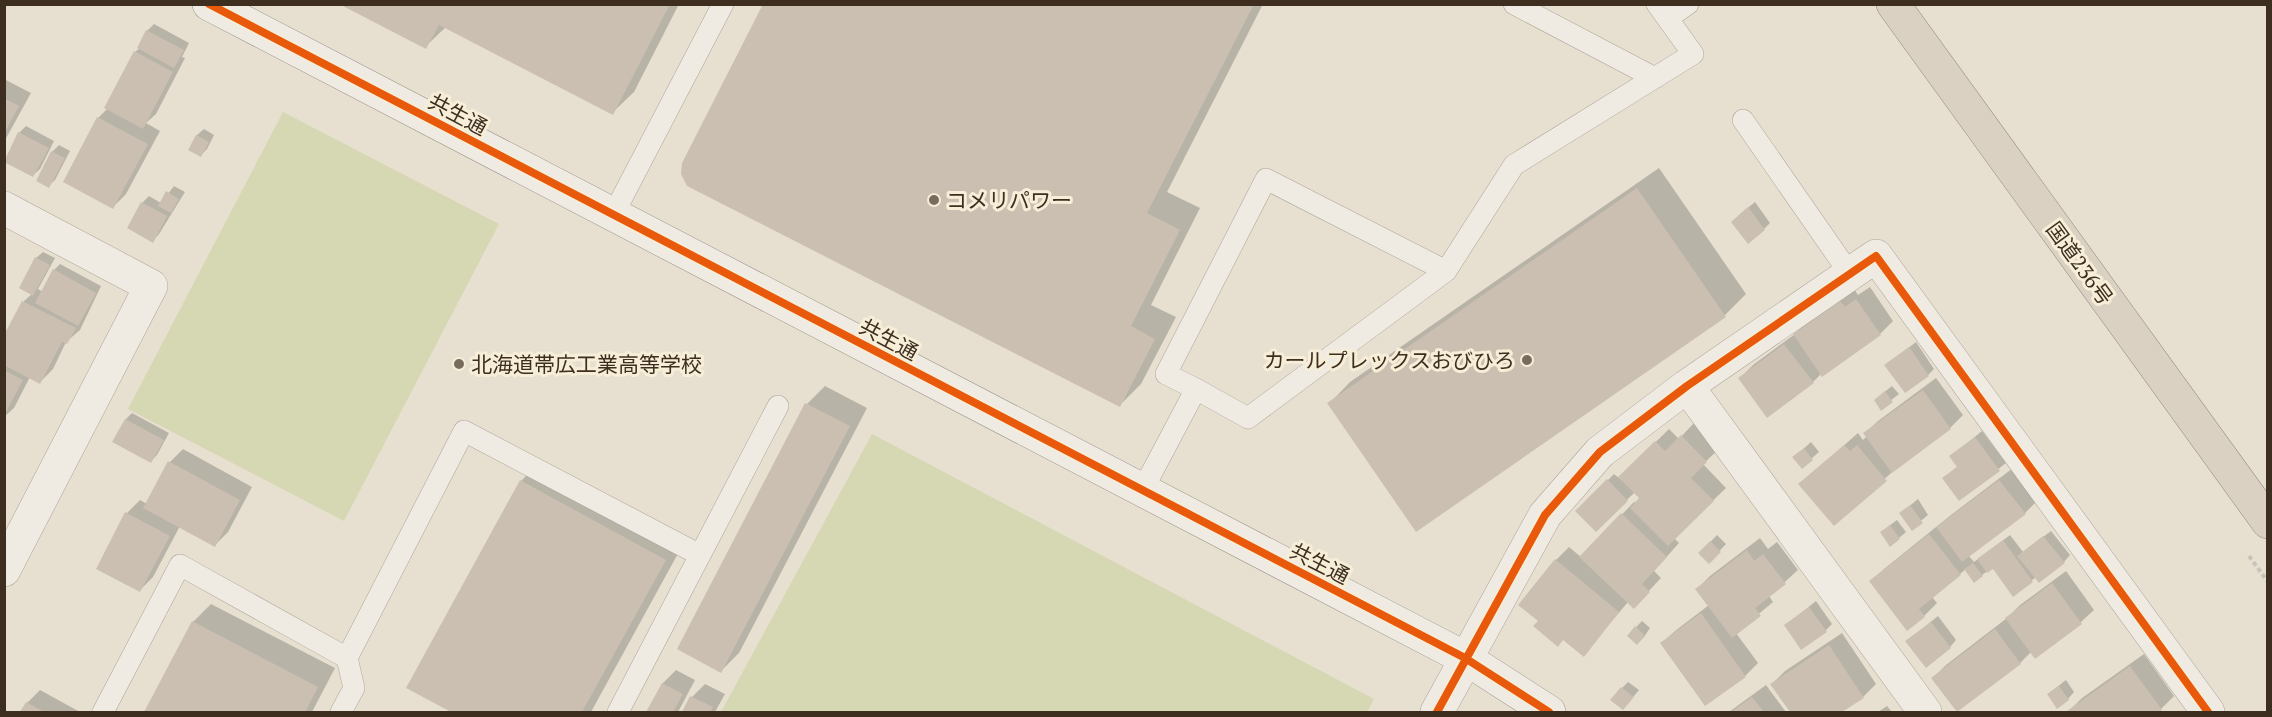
<svg xmlns="http://www.w3.org/2000/svg" width="2272" height="717" viewBox="0 0 2272 717" font-family="'PT Serif','Noto Sans JP',serif">
<rect width="100%" height="100%" fill="#e7e0d1"/>
<path fill="#d6d7b3" d="M283,112L499,224L344,521L128,409Z
M872,434L1374,699L1367,712H721Z"/>
<path fill="#0003" d="M343,4H679L634,92L612,113L446,27L425,47Z
M765,4H1263L1167,192L1200,208L1151,305L1176,317L1141,384L1120,405Z
M154,24L189,43L182,57L185,58L156,114L146,123L160,131L126,194L113,207L98,118L108,108L135,52L140,48L147,31Z
M4,79L31,93L4,142Z
M26,126L54,141L40,169L33,175L5,160L19,133Z
M204,129L214,135L207,149L201,155L190,149L197,135Z
M59,145L70,151L55,180L48,186L38,181L52,152Z
M1659,168L1746,294L1725,315L1417,530L1329,404L1350,382Z
M174,186L185,192L159,234L153,241L142,203L149,196L161,203Z
M1755,202L1770,223L1764,229L1739,215Z
M43,252L55,258L38,289L43,292L54,270L60,264L101,286L80,330L66,342L53,369L40,382L30,377L14,408L4,417V338L24,301L32,294L36,258Z
M1870,287L1893,321L1880,334L1822,373L1813,382L1740,378L1753,365L1795,334L1807,321L1854,289L1858,295Z
M1916,342L1934,369L1928,375L1886,365Z
M1936,378L1963,415L1950,428L1899,466L1834,524L1800,484L1858,433L1863,440L1867,436L1865,433L1878,421Z
M825,386L867,408L739,653L721,671L807,404Z
M1892,386L1899,394L1881,408L1882,394Z
M132,413L169,433L157,455L151,461L114,441L126,419Z
M1694,423L1719,449L1703,464L1726,488L1674,538L1679,543L1654,571L1661,578L1646,594L1628,602L1583,655L1540,621L1556,560L1569,547L1581,557L1634,502L1636,503L1641,498L1635,492L1596,530L1577,511L1614,474L1619,478L1669,429L1679,439Z
M1982,431L2006,463L1960,499L1944,478L1958,466L1951,456Z
M1811,442L1819,452L1802,467L1801,451Z
M183,449L252,487L228,532L215,545L180,526L153,577L140,590L127,513L140,500L147,504L170,462Z
M542,460L686,539L591,712H454L408,687L521,481Z
M2013,468L2038,500L2025,513L1969,556L1974,562L2010,535L2023,552L2051,531L2070,555L2064,562L2036,577L2013,595L1993,567L1982,575L1966,569L1932,597L1937,603L1924,616L1871,582L1884,569L1951,515Z
M1918,499L1928,515L1912,528L1901,513Z
M1897,520L1906,532L1899,538L1889,526Z
M1717,535L1726,544L1709,562L1700,553Z
M1760,538L1768,549L1777,542L1798,570L1769,596L1773,602L1736,633L1758,663L1745,676L1662,643L1675,631L1709,605L1697,589L1710,576Z
M2066,571L2094,610L2081,622L2035,657L2031,652L2020,663L1933,678L1946,665L2007,618L2020,605Z
M1816,601L1832,624L1826,630L1786,625Z
M211,604L335,668L312,712H146L193,622Z
M1938,616L1956,640L1950,647L1907,641Z
M1642,621L1650,628L1644,637L1636,627Z
M1842,633L1876,684L1863,697L1840,712H1791L1772,684L1785,671Z
M2144,654L2174,696L2161,709L2156,712H2068L2082,698Z
M676,670L695,680L678,712H648L663,683Z
M2066,680L2074,692L2068,699L2048,694Z
M1628,682L1639,690L1629,702L1622,688Z
M705,684L725,694L715,712H684L692,697Z
M1766,685L1786,712H1729Z
M40,690L80,712H22L27,703Z
M1887,706L1892,712H1878Z"/>
<path fill="#cbbfb2" d="M339,4H670L613,115L439,25L426,49Z
M763,4H1254L1147,213L1180,230L1131,326L1155,339L1120,407L687,186L681,174L682,163Z
M146,30L184,50L174,68L137,48Z
M134,51L173,72L143,129L104,108Z
M4,98L19,106L4,134Z
M97,117L148,144L113,209L63,182Z
M18,132L49,148L33,177L4,162Z
M196,135L209,142L201,157L188,150Z
M51,151L65,158L49,188L36,181Z
M1637,188L1726,317L1416,532L1327,403Z
M166,191L179,199L171,213L158,206Z
M141,202L167,216L153,243L127,228Z
M1748,207L1765,230L1748,244L1731,222Z
M35,257L50,265L33,296L19,288Z
M53,269L96,293L78,326L35,303Z
M1856,299L1881,335L1822,377L1793,334L1840,301L1845,307Z
M22,301L76,328L67,344L62,342L40,384L4,365V335Z
M1784,344L1814,383L1767,418L1738,378Z
M1909,347L1929,376L1905,393L1884,365Z
M4,370L23,380L4,416Z
M1923,390L1951,429L1892,473L1863,433Z
M1885,391L1893,402L1881,411L1874,400Z
M805,403L850,426L721,673L677,649Z
M125,419L164,440L151,463L112,442Z
M1681,435L1707,462L1691,478L1714,501L1668,546L1630,508L1639,498L1618,477L1655,441L1665,451Z
M1975,437L2000,471L1959,501L1942,478L1957,467L1949,456Z
M1844,445L1850,451L1857,445L1887,481L1834,526L1798,484Z
M1804,448L1813,460L1802,469L1792,457Z
M168,461L240,500L215,547L143,508Z
M1607,479L1628,501L1596,532L1575,511Z
M520,480L666,560L582,712H451L406,688Z
M1999,480L2026,514L1962,562L1936,527Z
M1910,505L1923,523L1912,531L1899,513Z
M125,512L170,536L140,592L96,569Z
M1621,513L1667,557L1642,584L1650,592L1634,609L1579,557Z
M1890,525L1900,539L1890,547L1880,532Z
M1929,534L1961,575L1919,609L1925,617L1907,631L1869,581Z
M2043,536L2065,563L2039,583L2017,556Z
M2003,540L2033,582L2013,597L1993,569L1987,573L1977,559Z
M1710,541L1721,552L1709,564L1698,553Z
M1747,550L1754,561L1763,554L1786,584L1755,608L1761,616L1732,638L1695,589Z
M1555,559L1619,612L1584,657L1563,640L1558,647L1533,626L1538,621L1518,605Z
M1973,563L1983,576L1974,583L1964,569Z
M2052,583L2082,624L2035,659L2005,618Z
M1809,607L1827,632L1801,650L1784,625Z
M1701,613L1746,677L1705,706L1660,643Z
M192,621L318,687L305,712H144Z
M1931,622L1951,648L1926,668L1905,641Z
M1635,626L1645,636L1637,645L1627,636Z
M1995,629L2021,664L1957,712L1931,678Z
M1829,645L1864,698L1842,712H1790L1770,684Z
M2130,666L2162,710L2159,712H2069L2067,711Z
M662,683L683,694L673,712H646Z
M2059,686L2069,700L2057,709L2047,694Z
M1621,687L1634,697L1623,710L1610,700Z
M690,696L713,707L710,712H682Z
M1752,697L1764,712H1731Z
M26,702L44,712H20Z"/>
<g fill="none" stroke-linecap="round" stroke-linejoin="round">
<g stroke="#ada599" stroke-width="22">
<path id="lane" d="M1514,4L1655,78
M1668,18L1688,4
M1743,120L1850,274
M613,215L723,4
M1196,389L1166,374L1266,179L1446,271
M1142,491L1196,389L1248,418L1446,271L1514,165L1693,54L1657,4
M103,712L180,565L347,658L464,431L700,555
M341,712L354,688L347,658
M618,712L778,406"/>
</g>
<g stroke="#ada599" stroke-width="34">
<path id="street" d="M4,208L151,286L4,570
M1687,386L1925,712
M1437,712L1545,515L1600,452L1687,386L1876,256L2208,712"/>
</g>
<g stroke="#9c958a" stroke-width="34">
<path id="secondary" d="M209,4L1465,658L1549,712"/>
</g>
<g stroke="#928b80" stroke-width="34">
<path id="highway" d="M1893,4L2268,522"/>
</g>
<path stroke="#c8c2b9" stroke-width="4" stroke-dasharray="4.5 3" stroke-linecap="butt" d="M2249,556L2268,582"/>
<use href="#lane" stroke="#efebe3" stroke-width="21"/>
<use href="#street" stroke="#efebe3" stroke-width="33"/>
<use href="#secondary" stroke="#efebe3" stroke-width="33"/>
<use href="#highway" stroke="#dad1c2" stroke-width="33"/>
<g stroke="#f7eed8" stroke-width="11">
<path id="cycleway" d="M209,4L1465,658L1549,712
M1437,712L1545,515L1600,452L1687,386L1876,256L2208,712"/>
</g>
<use href="#cycleway" stroke="#e8590c" stroke-width="8"/>
</g>
<g fill="#786c5e" stroke="#f7eed8" stroke-width="2">
<circle cx="934" cy="200" r="6"/>
<circle cx="1527" cy="360" r="6"/>
<circle cx="459" cy="364" r="6"/>
</g>
<g text-anchor="middle" dominant-baseline="central" stroke-width="6" stroke-linejoin="round" paint-order="stroke">
<g font-size="21" fill="#3d2e20" stroke="#f7eed8">
<text transform="translate(458 114) rotate(28)">共生通</text>
<text transform="translate(2080 263) rotate(54)">国道236号</text>
<text transform="translate(889 339) rotate(28)">共生通</text>
<text transform="translate(1320 563) rotate(27)">共生通</text>
</g>
<g font-size="21" fill="#3d2e20" stroke="#f7eed8" text-anchor="start">
<text x="946" y="200">コメリパワー</text>
<text x="1515" y="360" text-anchor="end">カールプレックスおびひろ</text>
<text x="471" y="364">北海道帯広工業高等学校</text>
</g>
</g>
<rect width="2272" height="717" fill="none" stroke="#3d2e20" stroke-width="12"/>
</svg>
